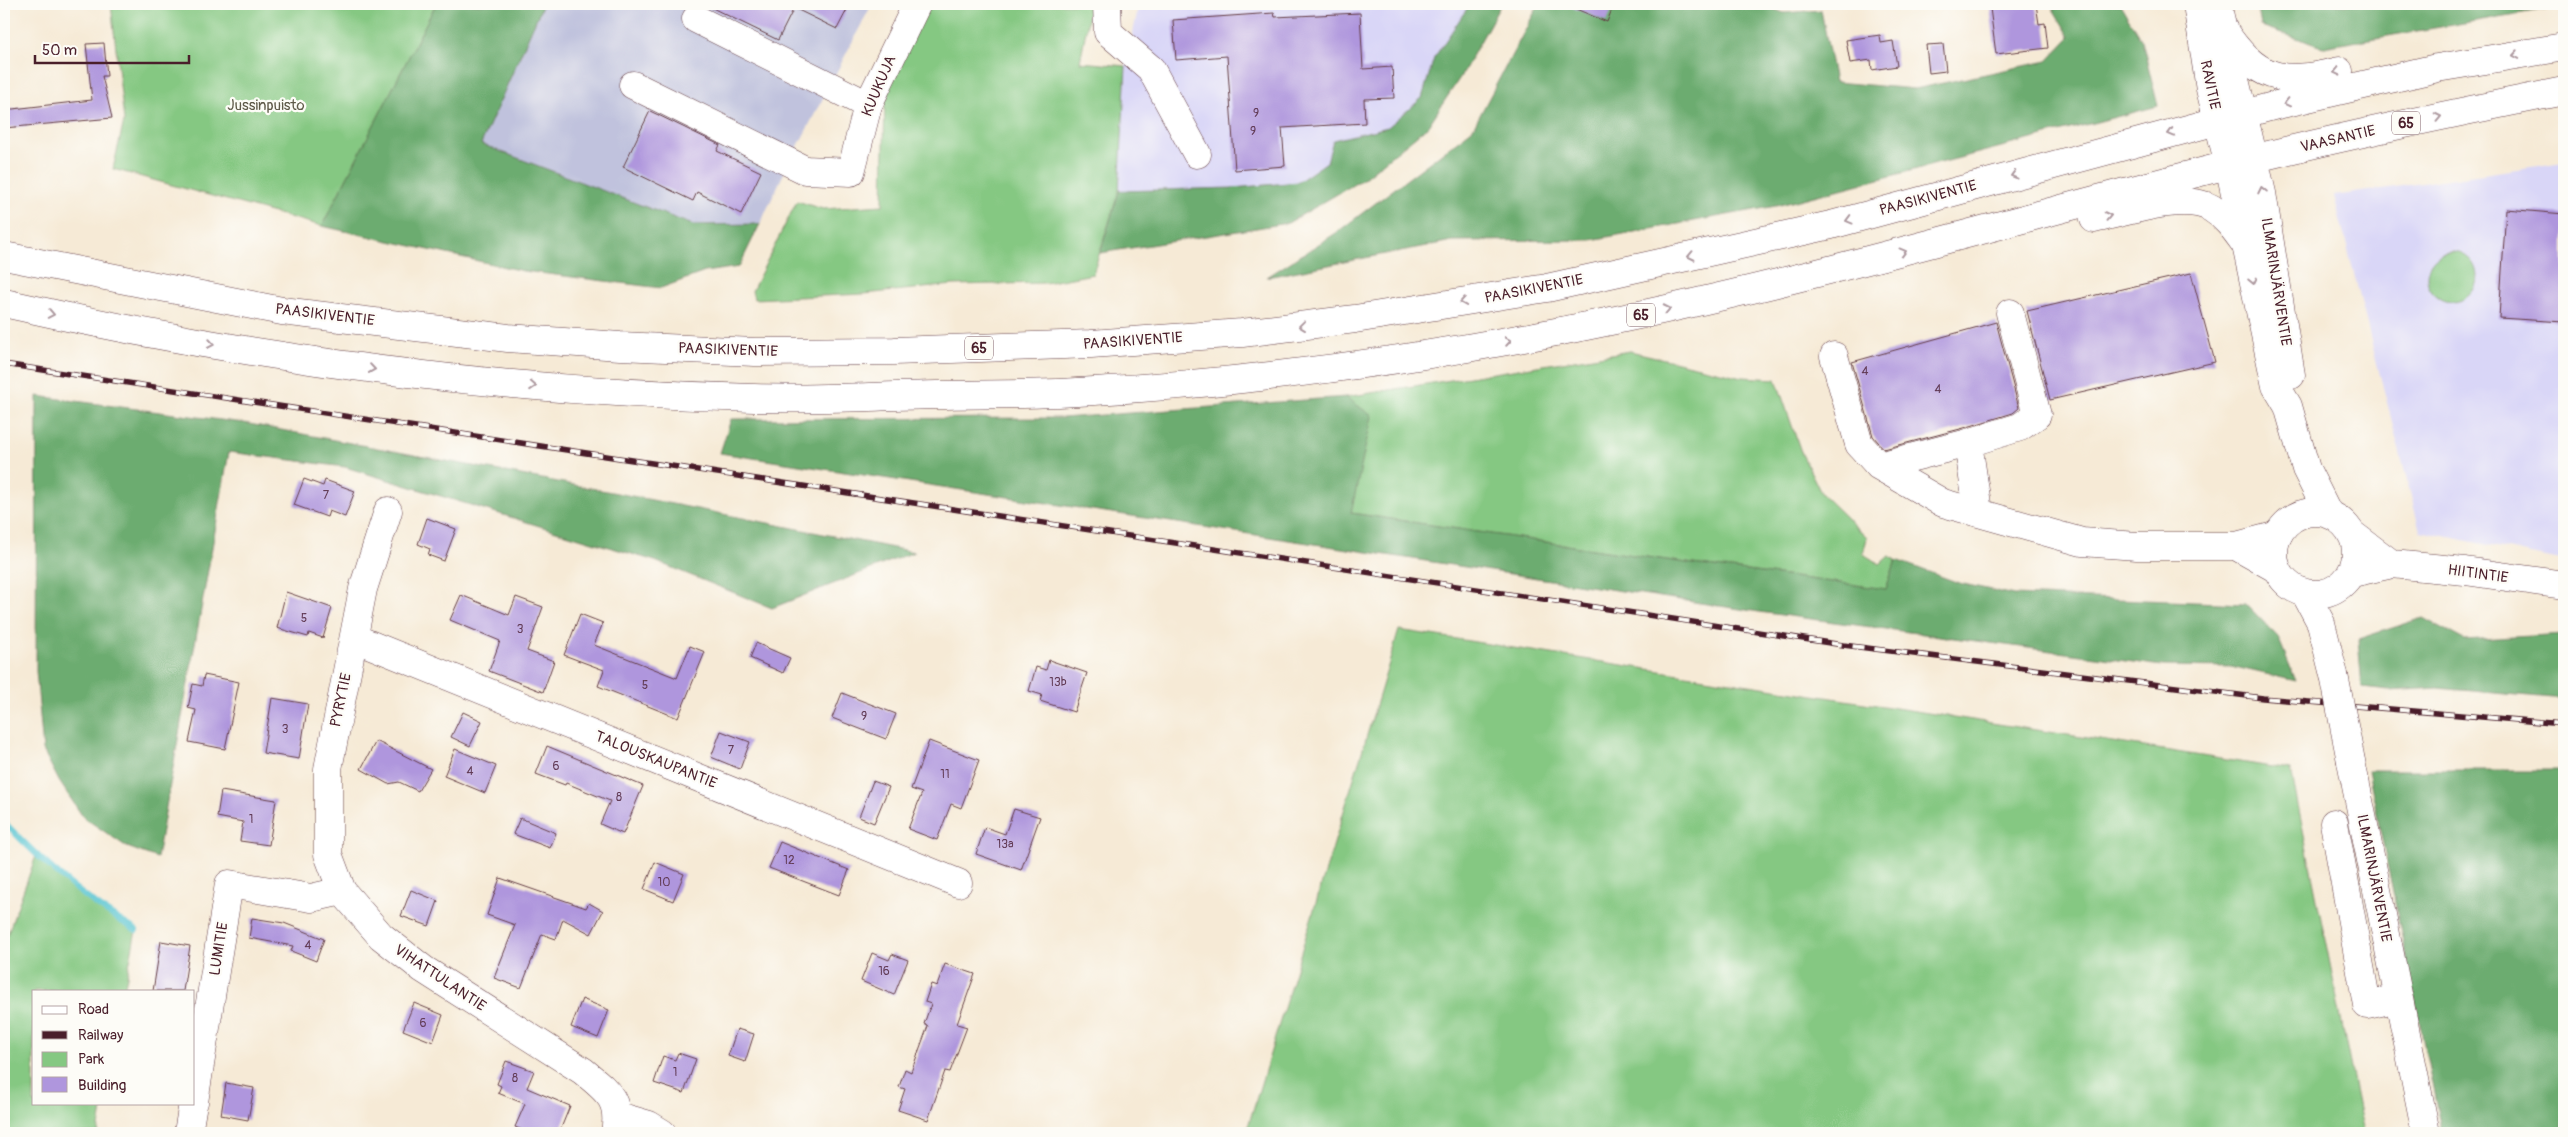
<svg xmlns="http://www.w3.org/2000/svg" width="2568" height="1137" viewBox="0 0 2568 1137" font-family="Pangolin,sans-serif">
<rect width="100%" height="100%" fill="#fdfcf7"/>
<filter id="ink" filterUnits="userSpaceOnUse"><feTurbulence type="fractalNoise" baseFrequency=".02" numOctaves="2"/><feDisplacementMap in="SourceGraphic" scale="10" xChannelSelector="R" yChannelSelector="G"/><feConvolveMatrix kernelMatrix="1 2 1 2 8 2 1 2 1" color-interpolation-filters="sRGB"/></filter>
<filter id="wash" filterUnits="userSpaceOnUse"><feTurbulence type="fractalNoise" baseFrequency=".0096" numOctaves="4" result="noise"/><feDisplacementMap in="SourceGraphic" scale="20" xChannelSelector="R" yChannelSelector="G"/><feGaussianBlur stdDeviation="1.12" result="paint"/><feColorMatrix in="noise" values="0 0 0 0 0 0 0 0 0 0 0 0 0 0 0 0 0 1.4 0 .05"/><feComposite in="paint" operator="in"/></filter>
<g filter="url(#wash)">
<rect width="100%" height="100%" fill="#f6ead6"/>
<path fill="#d9d6f7" d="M1139,4H1470L1434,58L1422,98L1388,127L1333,140L1327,162L1298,182L1233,188L1119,191L1126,66Z
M2564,162V561L2420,531L2334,196Z"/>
<path fill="#c0c2dd" d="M543,4H872L782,177L760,224L694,226L481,144Z"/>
<path fill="#85c882" stroke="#687456" d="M111,4H436L322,226L113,169L124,121Z
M928,4H1091L1080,62L1126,66L1119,191L1093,274L1045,283L953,285L864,294L754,299L752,291L797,201L823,209L883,205L885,92Z
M2427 277a25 25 0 1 1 50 0a25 25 0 1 1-50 0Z
M1630,351L1742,377L1776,379L1801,452L1821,493L1867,538L1863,554L1880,564L1889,556L1896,560L1886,589L1700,565L1350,513L1371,416L1346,397Z
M1399,630L2291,770L2364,1133H1246Z
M36,856L105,912L136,930L124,991H34V1103H103L98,1133H4V944Z"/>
<path fill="#6cac70" stroke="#5b664e" d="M436,4H543L481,144L693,225L760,224L739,267L705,272L661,288L523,271L322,226Z
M1470,4H1501L1463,73L1428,126L1363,179L1288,223L1100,253L1119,191L1233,188L1298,182L1327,162L1333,140L1388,127L1422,98L1434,58Z
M1539,4H1761L1784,13L1821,10L1835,82L1915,89L2047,61L2070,37L2050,4H2120L2142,41L2158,106L1776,206L1591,240L1452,241L1267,277L1336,233L1472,130Z
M2257,4H2564V6L2323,47L2261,26Z
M37,396L244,423L617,493L914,552L772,608L655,561L345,467L229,452L157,858L127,847L83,817L59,781L43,750L36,671Z
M1346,397L1372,416L1351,513L1700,565L1886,589L1896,560L1959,583L2014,595L2246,604L2278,637L2296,681L2235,667L2163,666L1759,612L720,453L731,419L1062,418Z
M2423,618L2464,640L2564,634V699L2437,688L2389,691L2362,688L2358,639Z
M2368,770H2564V1133H2442Z"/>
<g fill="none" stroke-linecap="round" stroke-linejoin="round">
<path stroke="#59c5d2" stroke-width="6" d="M4,822C43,863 86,902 136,930"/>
</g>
<g id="blocks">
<path fill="#af96dd" d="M704,4H850L837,29L794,8L778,40Z
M1564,4H1614L1607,22Z
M2036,4L2039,24L2045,23L2048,48L1996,54L1990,8Z
M1274,13L1275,17L1360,13L1363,69L1392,67L1394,98L1364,99L1365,123L1282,128L1285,166L1235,170L1227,56L1176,60L1173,20Z
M1880,35L1881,43L1893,41L1897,66L1872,70L1871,60L1850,63L1846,40Z
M104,43L107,76H102L112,118L4,128V110L92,100L86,44Z
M1943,44L1946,71L1929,73L1926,45Z
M650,111L720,145L717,151L761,172L741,214L697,192L693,201L623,167Z
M2506,209L2564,214V322L2499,318Z
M2191,273L2215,362L2050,400L2027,311Z
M1996,322L2019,408L2013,413L1964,428L1884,449L1873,436L1852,362Z
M304,479L323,486L325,480L355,491L345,517L329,511L327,517L294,505Z
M427,518L456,529L444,561L428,555L430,549L418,544Z
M286,592L332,608L323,638L309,633L308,637L277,628Z
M461,595L509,615L516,597L543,607L527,651L554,661L543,692L489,671L500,641L450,620Z
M580,614L603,623L594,645L677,678L690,646L705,652L678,718L598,686L604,670L564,655Z
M756,643L790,658L783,673L750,658Z
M1049,660L1087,673L1074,712L1040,701L1042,695L1029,691L1036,667L1046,670Z
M204,675L239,682L225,749L189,742L196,710L188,708L193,684L202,686Z
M842,693L896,714L886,739L832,718Z
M272,698L308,704L299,759L263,753Z
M463,712L482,721L470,746L451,737Z
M721,731L750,742L740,769L711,757Z
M376,741L431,769L418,791L399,782L388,784L361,769Z
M929,741L979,760L961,808L951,804L937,840L908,829L922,793L911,789Z
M547,746L643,786L623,834L600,824L610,801L566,783L565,785L536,774Z
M455,749L496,766L485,793L444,776Z
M873,781L889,787L874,823L859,817Z
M221,791L276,800L269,845L240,841L243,822L217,817Z
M1014,809L1040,817L1021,870L976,854L985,827L1005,834Z
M520,818L556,833L550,848L513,834Z
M780,842L849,870L839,895L769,868Z
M655,862L684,874L673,901L644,889Z
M500,878L586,908L589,903L603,911L591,934L563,919L556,939L542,934L521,988L494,978L515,925L487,915Z
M411,890L438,901L429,926L401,916Z
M252,918L284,923L324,939L316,961L291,951L293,946L249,938Z
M161,941L190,946L183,991H153Z
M872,953L889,960L892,954L908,960L894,995L861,981Z
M945,964L975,974L957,1024L967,1027L950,1072L945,1071L928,1120L898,1110L905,1089L899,1087L905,1069L911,1072L928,1026L924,1024L931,1004L925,1002L931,984L937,986Z
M582,999L609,1010L598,1038L571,1027Z
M414,1003L443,1015L433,1042L403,1030Z
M737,1029L754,1034L745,1062L728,1056Z
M678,1053L696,1059L684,1093L654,1083L663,1056L675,1060Z
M506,1061L534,1071L527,1088L570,1106L559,1133H530L515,1127L525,1104L498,1093L501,1086L497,1084Z
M226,1083L254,1088L248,1120L221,1115Z"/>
</g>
</g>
<g filter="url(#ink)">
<use href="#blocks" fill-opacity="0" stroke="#643d45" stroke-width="1"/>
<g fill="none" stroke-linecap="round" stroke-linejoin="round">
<g stroke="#643d45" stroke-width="29">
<path id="minor" d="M1107,4L1108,32L1151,69L1197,154
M696,19L868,105
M633,85L805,170L851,172L868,105L917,4
M1834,356L1859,444L1879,466L1943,503L2082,542L2137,546H2236L2278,535
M1879,466L1968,443
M1978,511L1968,443L2020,427L2037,415L2010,313
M2352,534L2392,564
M2236,546L2277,569
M2352,573L2392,564L2465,571L2564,585
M354,638L958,883
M2334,823L2367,1005L2398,998
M342,891L328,854V769L363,589L388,511
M194,1102L229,884L311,898L342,891L381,936L423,969L583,1071C607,1091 621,1099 615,1133
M618,1116L649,1125L662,1133
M188,1133L193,1103"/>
</g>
<g stroke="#643d45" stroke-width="29">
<path id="major" d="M2197,4L2210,89L2229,165L2276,386L2288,406L2306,469L2328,513
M2217,4L2262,193L2291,375
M2274 553a41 41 0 1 1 82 0a41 41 0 1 1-82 0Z
M2305,593L2321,623L2334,675
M2351,761L2426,1133"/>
</g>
<g stroke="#643d45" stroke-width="29">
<path id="highway" d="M2222,28C2257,80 2280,85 2339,71
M2094,219C2124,213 2183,192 2211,208C2226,217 2235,230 2245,244
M4,256L282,311L508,338L620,346L755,352L894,351L1091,344L1242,333L1355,319L1547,288L1831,225L2277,105L2437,68L2564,47
M4,303C250,359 502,392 754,398C815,400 877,396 937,395C990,394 1042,395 1094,391C1250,382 1407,361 1561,331C1788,287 2008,221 2232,164C2342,136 2453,113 2564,91"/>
</g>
<use href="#minor" stroke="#fff" stroke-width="28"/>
<use href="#major" stroke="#fff" stroke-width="28"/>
<use href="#highway" stroke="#fff" stroke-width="28"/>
<g stroke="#4a1f2b" stroke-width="5.5">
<path id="rail" d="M4,364L1843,645L2263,698L2564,724"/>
</g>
<use href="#rail" stroke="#fdfcf7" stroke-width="4" stroke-dasharray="11" stroke-linecap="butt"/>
<g stroke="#643d45" stroke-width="29" stroke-linecap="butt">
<path id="major-bridge" d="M2334,675L2351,761"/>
</g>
<use href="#major-bridge" stroke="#fff" stroke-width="28"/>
</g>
<defs><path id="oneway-chevron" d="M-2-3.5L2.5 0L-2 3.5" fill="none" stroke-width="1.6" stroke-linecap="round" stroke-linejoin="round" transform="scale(1.25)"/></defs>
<g stroke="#ae9aa0">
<use href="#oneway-chevron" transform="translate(2516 55) rotate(170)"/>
<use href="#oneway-chevron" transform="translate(2337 72) rotate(167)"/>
<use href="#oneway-chevron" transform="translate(2287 103) rotate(167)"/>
<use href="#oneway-chevron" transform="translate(2438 117) rotate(-12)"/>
<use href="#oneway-chevron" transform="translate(2171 133) rotate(165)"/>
<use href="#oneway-chevron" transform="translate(2014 175) rotate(165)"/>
<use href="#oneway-chevron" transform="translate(2262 190) rotate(-102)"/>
<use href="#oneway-chevron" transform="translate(2108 216) rotate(-12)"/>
<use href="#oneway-chevron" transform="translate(1849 220) rotate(165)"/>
<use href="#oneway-chevron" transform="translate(1903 252) rotate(-15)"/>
<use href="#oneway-chevron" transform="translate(1691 256) rotate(168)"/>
<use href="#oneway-chevron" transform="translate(2253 281) rotate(78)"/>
<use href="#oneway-chevron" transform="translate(1463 302) rotate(171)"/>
<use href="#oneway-chevron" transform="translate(1667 309) rotate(-12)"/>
<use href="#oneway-chevron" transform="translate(51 314) rotate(11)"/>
<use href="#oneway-chevron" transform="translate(1302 326) rotate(173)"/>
<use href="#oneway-chevron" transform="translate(1508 341) rotate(-9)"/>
<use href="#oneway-chevron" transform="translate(211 344) rotate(10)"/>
<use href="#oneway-chevron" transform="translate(372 369) rotate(8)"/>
<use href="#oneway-chevron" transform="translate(533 386) rotate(4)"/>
</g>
</g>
<g text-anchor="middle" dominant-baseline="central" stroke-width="4.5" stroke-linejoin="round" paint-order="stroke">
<g font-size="12" fill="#633d58">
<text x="1256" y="113">9</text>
<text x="1253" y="131">9</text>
<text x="1865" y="371">4</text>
<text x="1938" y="389">4</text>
<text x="326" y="495">7</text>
<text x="304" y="618">5</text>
<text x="520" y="629">3</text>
<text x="1058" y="682">13b</text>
<text x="645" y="685">5</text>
<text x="864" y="716">9</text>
<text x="285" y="729">3</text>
<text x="731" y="750">7</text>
<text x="556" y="766">6</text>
<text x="470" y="771">4</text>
<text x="945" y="774">11</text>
<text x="619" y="797">8</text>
<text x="251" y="819">1</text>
<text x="1005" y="844">13a</text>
<text x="789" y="860">12</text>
<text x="664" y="882">10</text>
<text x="308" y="945">4</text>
<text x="884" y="971">16</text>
<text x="423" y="1023">6</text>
<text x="675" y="1072">1</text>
<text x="515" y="1078">8</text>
</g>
<g fill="#fdfcf7" stroke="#806168" stroke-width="1">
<rect x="2392" y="111.5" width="28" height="23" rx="4"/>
<rect x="1627" y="303.5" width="28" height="23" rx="4"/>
<rect x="965" y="336.5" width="28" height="23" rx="4"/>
</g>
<g font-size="14" font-weight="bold" fill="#4a1f2b">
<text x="2406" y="123">65</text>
<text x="1641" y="315">65</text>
<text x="979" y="348">65</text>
</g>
<g font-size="15" fill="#4a1f2b" stroke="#fdfcf7">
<text transform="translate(2210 85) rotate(78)">RAVITIE</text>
<text transform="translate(879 86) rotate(-67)">KUUKUJA</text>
<text transform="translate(2338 139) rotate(-13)">VAASANTIE</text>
<text transform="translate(1928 198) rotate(-15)">PAASIKIVENTIE</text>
<text transform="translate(2276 282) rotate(81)">ILMARINJÄRVENTIE</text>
<text transform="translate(1534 289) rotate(-11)">PAASIKIVENTIE</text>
<text transform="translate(325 315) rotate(7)">PAASIKIVENTIE</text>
<text transform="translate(1133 341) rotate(-4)">PAASIKIVENTIE</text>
<text transform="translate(728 350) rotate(2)">PAASIKIVENTIE</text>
<text transform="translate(2478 574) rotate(8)">HIITINTIE</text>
<text transform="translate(341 700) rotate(-78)">PYRYTIE</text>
<text transform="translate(656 760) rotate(22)">TALOUSKAUPANTIE</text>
<text transform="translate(2374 878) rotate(79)">ILMARINJÄRVENTIE</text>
<text transform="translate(219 949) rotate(-81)">LUMITIE</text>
<text transform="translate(440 978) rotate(34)">VIHATTULANTIE</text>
</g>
<g font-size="15" fill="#5f5a49" stroke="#fdfcf7">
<text x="266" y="105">Jussinpuisto</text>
</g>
</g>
<rect width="2568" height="1137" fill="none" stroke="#fdfcf7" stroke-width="20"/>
<rect x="32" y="990" width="162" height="115" fill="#fdfcf7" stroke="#b5a4a5"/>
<rect x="42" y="1006" width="25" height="8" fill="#ffffff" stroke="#b5a4a5"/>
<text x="78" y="1014" font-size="15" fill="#4a1f2b">Road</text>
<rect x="42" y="1031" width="25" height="8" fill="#4a1f2b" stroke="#b5a4a5"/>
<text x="78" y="1040" font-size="15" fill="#4a1f2b">Railway</text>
<rect x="42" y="1052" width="25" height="15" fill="#85c882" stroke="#b5a4a5"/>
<text x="78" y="1064" font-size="15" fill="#4a1f2b">Park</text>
<rect x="42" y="1077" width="25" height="15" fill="#af96dd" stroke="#b5a4a5"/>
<text x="78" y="1090" font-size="15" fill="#4a1f2b">Building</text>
<path d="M35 55v8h154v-8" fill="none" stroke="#4a1f2b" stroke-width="2.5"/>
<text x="42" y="55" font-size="15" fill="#4a1f2b" stroke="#fdfcf7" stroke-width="4" paint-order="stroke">50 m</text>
</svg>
